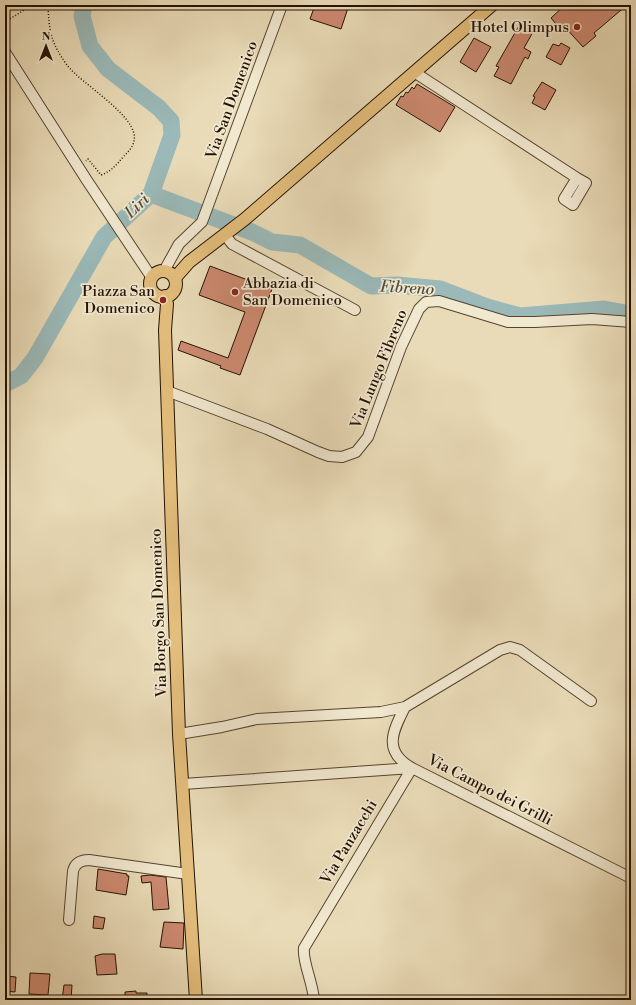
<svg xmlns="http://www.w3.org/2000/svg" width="636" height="1005" viewBox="0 0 636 1005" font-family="'Libre Bodoni',serif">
<rect width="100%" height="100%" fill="#e9dbb7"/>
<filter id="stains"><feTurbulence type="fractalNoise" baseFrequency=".005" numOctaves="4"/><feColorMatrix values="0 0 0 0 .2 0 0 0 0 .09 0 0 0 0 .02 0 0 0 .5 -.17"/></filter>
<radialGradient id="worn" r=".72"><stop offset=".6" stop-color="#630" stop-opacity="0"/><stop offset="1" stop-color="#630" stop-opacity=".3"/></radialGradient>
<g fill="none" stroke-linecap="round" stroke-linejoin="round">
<path stroke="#9ab9b8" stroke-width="17" d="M151,194L252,232L272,242L300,245L371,286L397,285L440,289L487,307L520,316L604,309L631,314
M5,384L21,376L35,358L104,237L151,194L172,135L171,121L159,108L108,69L90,46L82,16L84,5"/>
</g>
<path fill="#cc8970" stroke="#241200" d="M315,5H349L341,29L310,19Z
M565,5H627L594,33L596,36L583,47L564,26L560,29L551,18Z
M520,24L533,32L524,48L531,52L528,59L525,57L511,84L494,76L499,67L496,66Z
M474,38L491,47L476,72L460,62Z
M561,43L570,48L561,65L546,57L553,44L559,46Z
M542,82L556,90L545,110L532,103L535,97L533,96Z
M417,84L455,107L440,132L396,105L401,96L403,97L406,92L408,93L412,87L414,89Z
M210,266L272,289L240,375L220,368L221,366L178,350L181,341L228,358L245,312L199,295Z
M98,869L127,874V876H129L126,895L96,890Z
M150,875L166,877L169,909L153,910L151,882L142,883L141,876Z
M94,916L105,918L103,929L93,928Z
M164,922L184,923L183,949L160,947Z
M102,954H115L117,974L97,975L95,956Z
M30,973L50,974L48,995L29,994Z
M5,976L16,977L15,992L5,991Z
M64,985H72L71,1000H62Z
M136,991V993H147V1000H125V992Z"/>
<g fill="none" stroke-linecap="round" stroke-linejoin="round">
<g stroke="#55442e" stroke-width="12">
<path id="minor" d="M5,52L86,179L152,278
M414,72L577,178L586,183L573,205L564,199L577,178
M225,235L232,244L355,310
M164,271L179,244L202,222L282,5
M167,391L267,429L318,452L329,456L342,457L356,452L368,437L401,347L419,309L426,302L439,301L508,322H535L592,319L631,322
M179,734L222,727L257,719L381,712L405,707L500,650L510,647L520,650L591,701
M183,784L412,768L631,878
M69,920L73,871C75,863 81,860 89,860L188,874
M314,1000C313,983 302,961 304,948L412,768C382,751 393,731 405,707"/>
</g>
<g stroke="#241200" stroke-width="14">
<path id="major" d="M150 284a13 13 0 1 1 26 0a13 13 0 1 1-26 0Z
M175,278L189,262L245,219L492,5
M165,296L167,304L165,330L179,734L196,1000"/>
</g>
<path stroke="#241200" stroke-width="1.5" stroke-dasharray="1 2" stroke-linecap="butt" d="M48,5C49,32 51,43 67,65C81,84 140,117 134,141C133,147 128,152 124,156C116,165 112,171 101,175L88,159L86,161
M5,22L32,5"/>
<use href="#minor" stroke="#f1e8d0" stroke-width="10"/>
<use href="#major" stroke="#e4be7c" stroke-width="12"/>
</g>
<g fill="#8f2418" stroke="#f1e8d0" stroke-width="1.5">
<circle cx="577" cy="27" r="4"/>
<circle cx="235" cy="292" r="4"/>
<circle cx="163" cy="300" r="4"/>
</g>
<g text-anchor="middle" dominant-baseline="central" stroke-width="3.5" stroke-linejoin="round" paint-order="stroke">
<g font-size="15" fill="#241200" stroke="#f1e8d0" text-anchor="end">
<text x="569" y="27">Hotel Olimpus</text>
<text x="243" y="283" text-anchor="start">Abbazia di<tspan x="243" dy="17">San Domenico</tspan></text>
<text x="155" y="291">Piazza San<tspan x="155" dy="17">Domenico</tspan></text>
</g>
<g font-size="15" fill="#241200" stroke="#f1e8d0">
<text transform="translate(232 100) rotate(-70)">Via San Domenico</text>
<text transform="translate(379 369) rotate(-68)">Via Lungo Fibreno</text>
<text transform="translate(159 613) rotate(-92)">Via Borgo San Domenico</text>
<text transform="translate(490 790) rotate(27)">Via Campo dei Grilli</text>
<text transform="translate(349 842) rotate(-59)">Via Panzacchi</text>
</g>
<g font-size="16" font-style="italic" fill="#4d4c40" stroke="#f1e8d0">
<text transform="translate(137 206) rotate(-44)">Liri</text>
<text transform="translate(407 288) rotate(3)">Fibreno</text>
</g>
</g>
<rect width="636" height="1005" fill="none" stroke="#e9dbb7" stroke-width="20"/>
<rect x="6" y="6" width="624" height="993" fill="none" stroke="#241200" stroke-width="2"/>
<rect x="10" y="10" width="616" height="985" fill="none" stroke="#241200"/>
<g transform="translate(46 46)" stroke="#f1e8d0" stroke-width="3" paint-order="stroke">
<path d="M0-3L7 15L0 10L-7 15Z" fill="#241200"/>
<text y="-6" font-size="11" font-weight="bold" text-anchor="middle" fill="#241200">N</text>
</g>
<rect width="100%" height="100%" filter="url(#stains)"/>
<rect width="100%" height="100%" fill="url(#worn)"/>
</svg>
